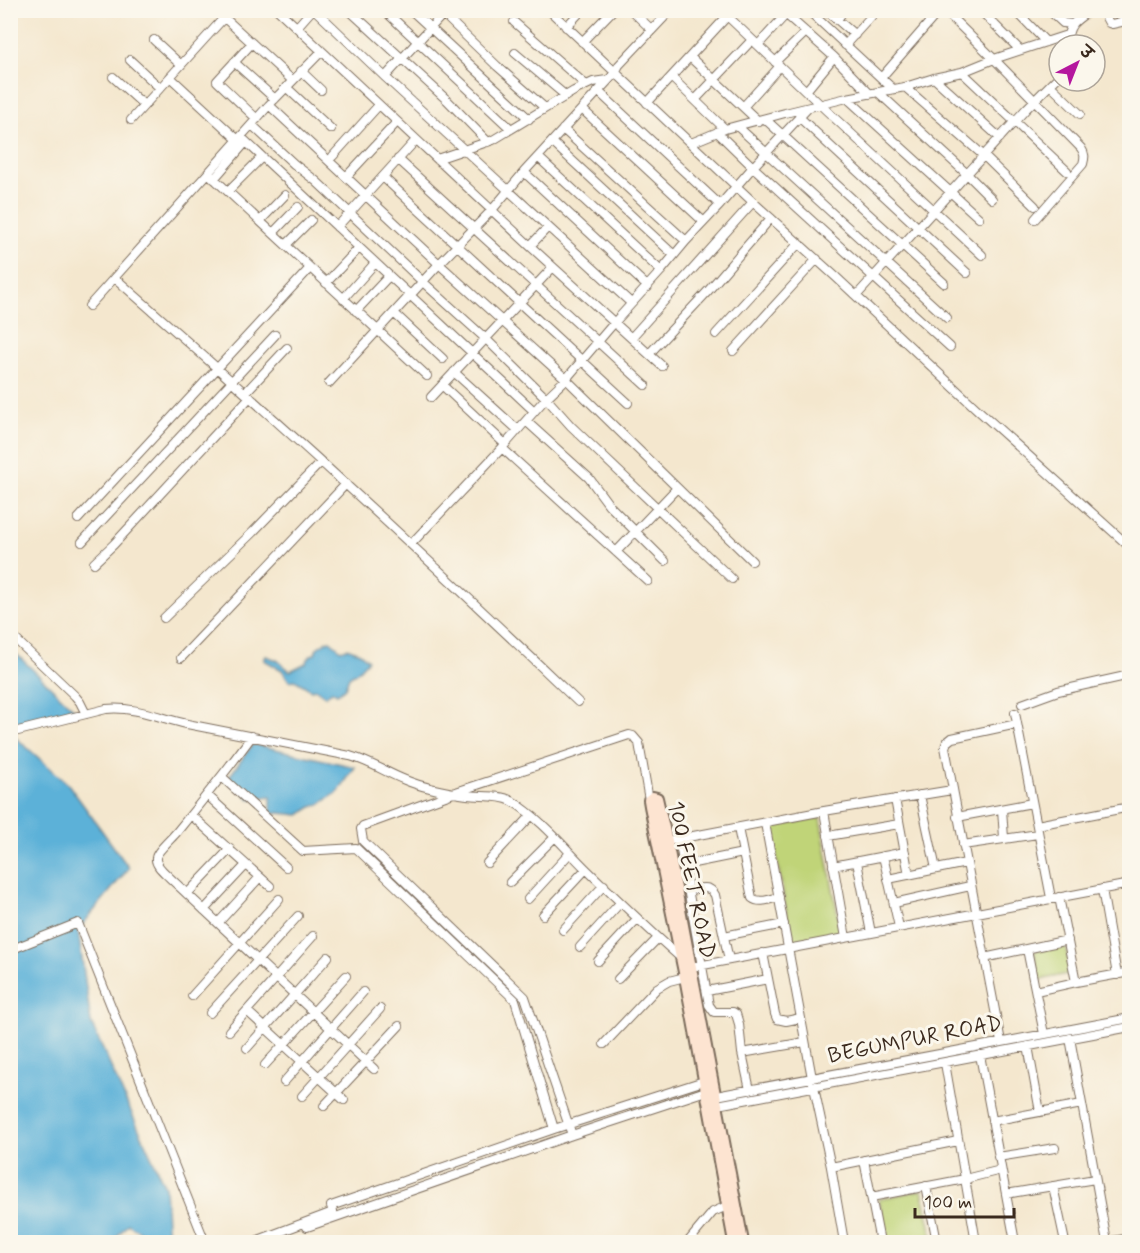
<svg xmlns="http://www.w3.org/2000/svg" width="1140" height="1253" viewBox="0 0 1140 1253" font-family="Mynerve,'Playpen Sans Deva',sans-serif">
<rect width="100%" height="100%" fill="#fbf7ec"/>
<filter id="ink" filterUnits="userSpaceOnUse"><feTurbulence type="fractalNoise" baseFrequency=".0167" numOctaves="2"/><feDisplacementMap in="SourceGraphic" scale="12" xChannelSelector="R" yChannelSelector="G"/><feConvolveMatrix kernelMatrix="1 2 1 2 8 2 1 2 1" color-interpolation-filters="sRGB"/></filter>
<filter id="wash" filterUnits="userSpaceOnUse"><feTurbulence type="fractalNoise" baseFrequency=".008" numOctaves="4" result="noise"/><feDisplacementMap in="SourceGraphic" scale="24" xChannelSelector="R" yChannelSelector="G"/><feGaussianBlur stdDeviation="1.35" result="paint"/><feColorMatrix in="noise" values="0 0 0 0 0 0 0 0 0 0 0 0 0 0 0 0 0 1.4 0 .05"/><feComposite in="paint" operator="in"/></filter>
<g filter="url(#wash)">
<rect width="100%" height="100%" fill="#f4e7ce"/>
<path fill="#c0d478" stroke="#7e7f4b" stroke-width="1.5" d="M820,818L841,933L792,942L771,827Z
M1065,944L1071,973L1040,980L1034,951Z
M922,1190L932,1235L895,1242H888L879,1199Z"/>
<path fill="#5cb1d8" stroke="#4c6e7b" stroke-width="1.5" d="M329,640L341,650L347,648L360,653L368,660L357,672L349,677L345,688L337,694L332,691L325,696L315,689L311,690L295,680L289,681L282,670L264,660L266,656L277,660L290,671L306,663L311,655L315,654L317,648Z
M10,649H11L75,710L11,726Z
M14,736L68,784L129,868L78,930L91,1023L165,1187L168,1242H155L128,1224L112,1242H11L10,737Z
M253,744L355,767L338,792L320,804L312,807L299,815L279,813L271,814V796L250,799L229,777Z"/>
</g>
<g filter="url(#ink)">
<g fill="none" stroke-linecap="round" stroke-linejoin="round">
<g stroke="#7c6c5c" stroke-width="10">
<path id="street" d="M216,10L292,80
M278,10L530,246L662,366
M315,10L385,77L631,303
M349,10L447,100L488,142
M384,10L511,129
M411,10L529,119
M439,10L497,66L545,108
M549,10L753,202L837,278L979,411L1130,547
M631,10L652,30
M721,10L827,111L982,255
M781,10L834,57L870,94
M808,10L893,89
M826,10L855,35
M944,10L994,59L1081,148C1085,154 1085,157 1083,164L1035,219
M980,10L1020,50
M1015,10L1046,42
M1049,10L1063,23L1073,24
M1102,10L1109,23L1112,24L1130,20
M837,20L844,10
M514,22L586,85
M297,27L312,10
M566,27L582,10
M154,40L181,65
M582,42L613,10
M252,43L217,81L257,119
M758,45L790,10
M845,45L877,10
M1068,45C1066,25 1076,20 1091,10
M515,53L566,96
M690,57L758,121
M130,60L160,88
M234,62L275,99
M775,62L806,32
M301,71L321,90
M962,72L1067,171
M113,77L144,105
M170,77L238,140
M385,77L445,12
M671,77L725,129
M881,78L940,10
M934,78L1000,138
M1050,85L1080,114
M286,87L331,129
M905,87L984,156L1035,206
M598,91L720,205
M806,91L834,57
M879,93L967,174L992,199
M847,98L979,218
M695,100L752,40
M647,103L733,10
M269,105L439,264L566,379L752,561
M744,106L780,66
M582,109L704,222
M799,117L967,273
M765,119L944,283
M131,120L231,10
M252,125L294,164L316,181L423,282L486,339L546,398L571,426L732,579
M737,126L947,318
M563,129L686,241
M717,132L753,167L950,347
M241,137L534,411
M552,142L674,255
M691,143L725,129L785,113L847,98L905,87L934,78L962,72L994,59L1067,35
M333,156L379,105
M538,157L661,271
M398,159L645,385
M437,159L493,140L574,91L593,82L607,80
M524,172L648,287
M208,173L427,376
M346,177L397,122
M383,177L628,403
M214,179L246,142
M228,191L262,157
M260,221L285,195
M337,227L416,140
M273,233L298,207
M286,245L311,220
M530,246L548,227
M115,278C273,416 427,557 578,702
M326,283L359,248
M857,295L1026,109L1059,76
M343,299L375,263
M89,306L269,105L322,51
M356,311L389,276
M394,313L443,359
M716,334L799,243
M631,338L753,202
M733,351L817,259
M649,354L708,291L771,218
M454,372L518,430
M329,383L439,264L492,210L524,172L615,73L619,65L671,10
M442,385L505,444
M245,393L287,348
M431,397L553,267
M526,421L589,478L609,505L665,561
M502,448L648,581
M78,519L310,268
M82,542L275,335
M411,544L502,448L546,398L566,379L614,323L661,271L686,241L720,205L753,167L808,108
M616,552L677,488
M94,563L114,544L250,397
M164,618L253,532L321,462
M10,634L75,696L80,702L86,714
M181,658L346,484
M1022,704L1058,691L1130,675
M1015,713L1051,898
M10,733L106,709C134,706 160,718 187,724C241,735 296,745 350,756C371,762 385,772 405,780C424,788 446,792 467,795C481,797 499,794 512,801C540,818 563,846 586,869C620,902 654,935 690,966H698L1130,884
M252,736C228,769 202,801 176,833C172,838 156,852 156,858C155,865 164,872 169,877L374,1069
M222,777L303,851L356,848L515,1000L554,1129
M207,795L286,867
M920,795L936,869
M895,799L909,875
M1002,809L1004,838
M824,811L846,938
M191,815L270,886
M957,817L1032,803
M765,823L812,1078L831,1167L844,1242
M1037,825L1130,807
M738,828L752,898C760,904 770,899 779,897
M828,836L899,824
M679,839L709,1005L714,1012H733L736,1014L739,1024L742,1053L750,1090
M667,841L824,811L952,790
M963,845L1038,834
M883,856L899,927
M857,862L871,933
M487,863L531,816
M684,865L743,853
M833,866L905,852
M888,879L966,863
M510,882L555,837
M1102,889L1117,975
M688,890C700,889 709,884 715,895L729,960
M187,894L230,849
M1059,897L1076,982
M528,899L570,853
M894,903L970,886
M204,910L246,865
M543,915L586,869
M218,923L260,877
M563,930L604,885
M724,936L784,924
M580,947L620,903
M1027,949L1044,1034
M10,950L78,923L205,1242
M763,953L775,1014L777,1019L786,1021L801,1018
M984,958L1068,940
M598,961L637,919
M618,979L658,938
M707,991L768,979
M1036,991L1076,982L1130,972
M192,996L279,899
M247,1011L344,1100
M210,1013L298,916
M229,1031L313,936
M1070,1038L1107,1242
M1001,1042L945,747L947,742L952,738L1017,724
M604,1044L657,988L669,981L685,977
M1028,1046L1040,1112
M247,1048L328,957
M742,1053L805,1042
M980,1055L1015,1242
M945,1063L976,1242
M265,1065L346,976
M284,1082L363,992
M302,1096L380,1009
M711,1097L1130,1018
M324,1106L399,1026
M712,1106L1130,1027
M992,1121L1082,1104
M572,1135L525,997L363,841L361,829L363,826L459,791L629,735L633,736L639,743L649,800
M998,1157L1055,1148
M864,1160L880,1242
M831,1167L958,1141
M926,1186L937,1242
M1053,1186L1065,1242
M1006,1194L1095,1179
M871,1197L965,1179L1001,1170
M307,1227L572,1135L706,1091
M253,1242L333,1212L331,1206L554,1129L704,1081
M688,1242L713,1212L727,1206
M924,1242L936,1240
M1107,1242L1130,1238"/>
</g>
<g stroke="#7c6c5c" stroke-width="14">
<path id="secondary" d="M734,1242L685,977L650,806L649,800L653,797L657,798L667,841L743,1242"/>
</g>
<use href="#street" stroke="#fff" stroke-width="8"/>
<use href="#secondary" stroke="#fde4d1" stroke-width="10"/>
</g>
</g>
<g text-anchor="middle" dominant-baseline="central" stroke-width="6" stroke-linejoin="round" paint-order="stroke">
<g font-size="22" fill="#3b2a1e" stroke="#fbf7ec">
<text transform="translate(691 880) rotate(78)">100 FEET ROAD</text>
<text transform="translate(915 1040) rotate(-11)">BEGUMPUR ROAD</text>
</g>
</g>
<rect width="1140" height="1253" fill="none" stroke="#fbf7ec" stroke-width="36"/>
<g transform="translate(1077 63) rotate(42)"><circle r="28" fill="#fbf7ec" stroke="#aea59a" stroke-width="1.5"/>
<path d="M0-4.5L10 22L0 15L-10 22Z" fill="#b5179e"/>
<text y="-9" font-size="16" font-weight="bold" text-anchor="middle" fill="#3b2a1e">उ</text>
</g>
<path d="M915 1208v9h99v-9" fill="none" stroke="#3b2a1e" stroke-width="3"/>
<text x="924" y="1208" font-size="18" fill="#3b2a1e" stroke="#fbf7ec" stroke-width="4.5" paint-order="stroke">100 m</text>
</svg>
